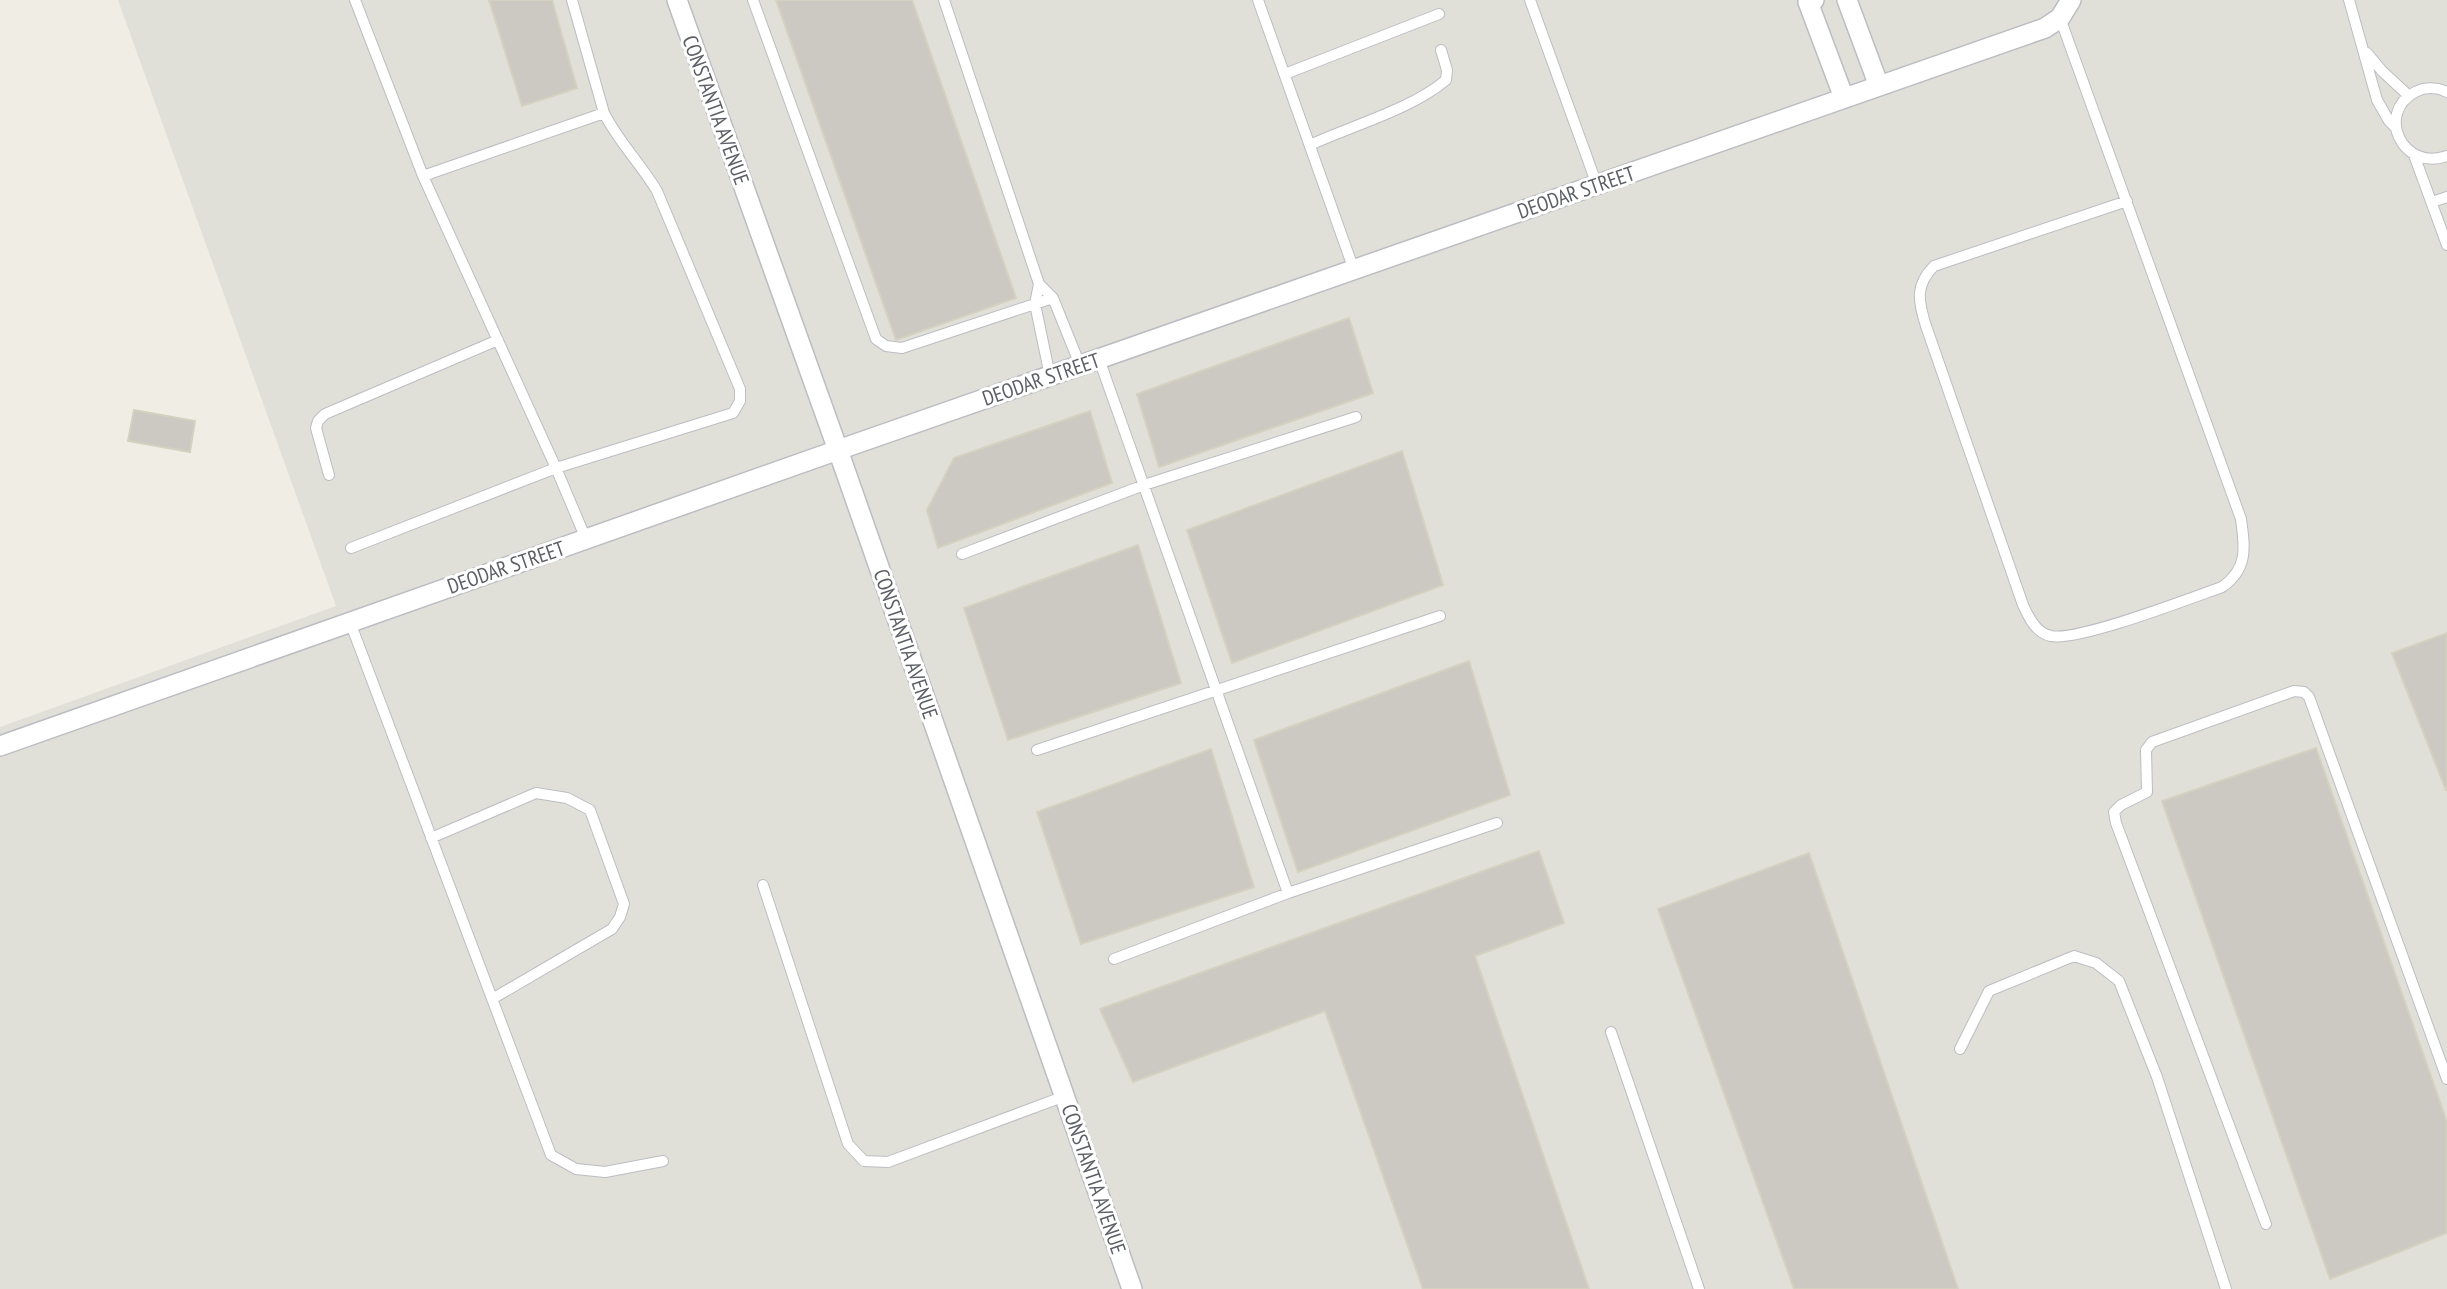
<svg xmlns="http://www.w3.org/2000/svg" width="2447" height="1289" viewBox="0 0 2447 1289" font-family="'PT Sans Narrow',sans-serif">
<rect width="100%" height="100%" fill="#f0eee4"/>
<path fill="#e0e0d8" d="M118,0H2447V1289H0V727L336,606Z"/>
<path fill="#cbc9c1" stroke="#d5d1c1" stroke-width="2" d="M489,0H552L577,88L522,106Z
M776,0H912L1016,298L896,340Z
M1349,318L1373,393L1159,467L1137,394Z
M134,410L195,421L190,452L128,441Z
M1090,411L1112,483L938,548L927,510L954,458Z
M1402,451L1443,585L1232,663L1187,530Z
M1138,545L1181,683L1008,740L964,608Z
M2447,633V790H2446L2392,653Z
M1469,661L1510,795L1298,872L1254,740Z
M2316,748L2447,1122V1233L2330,1279L2162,801Z
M1211,749L1254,887L1081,944L1037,812Z
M1539,851L1564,923L1475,956L1589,1289H1423L1325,1011L1133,1082L1100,1009Z
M1809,853L1958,1289H1794L1658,909Z"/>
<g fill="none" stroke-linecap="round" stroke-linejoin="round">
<g stroke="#bcbdc4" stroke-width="12">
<path id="lane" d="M355,0L423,176
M572,0L604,113C618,141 640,163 657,191L740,389V401L733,413L556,468L586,539
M753,0L876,339L886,346L902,348L1053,298
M944,0L1039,284L1053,298L1080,365
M1258,0L1354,270
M1530,0L1597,185
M2349,0L2377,100L2389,121L2396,128
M2060,18L2241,519C2245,548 2248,569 2222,587C2191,598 2077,642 2051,636C2036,633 2029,618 2023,605L1926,326C1918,301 1915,285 1934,266L2127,201
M2367,53L2382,71L2409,96
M1285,74L1439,14
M2447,92C2437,87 2425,87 2415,92C2375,114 2403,172 2447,156
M1310,145C1351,126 1412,109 1446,80L1447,70L1441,50
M2414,155L2447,245
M2432,202L2447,197
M1039,284L1035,304L1050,376
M1099,359L1288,893
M329,475L316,428L318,421L325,414L498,340
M351,548L556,468L423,176L604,113
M962,554L1144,485L1356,417
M350,622L551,1155L576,1169L605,1172L663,1161
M1037,750L1440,616
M431,838L536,793L567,798L590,810L624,904L620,917L612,929L492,999
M763,885L848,1144L864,1161L888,1162L1065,1096
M1114,959L1288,893L1497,823
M1611,1032L1699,1289
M1960,1049L1989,991L2074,956L2096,963L2119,981L2157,1077L2226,1289
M2266,1224L2116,823L2114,812L2121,805L2147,792L2146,750L2152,742L2294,691L2304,692L2309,697L2447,1079"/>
</g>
<g stroke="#bcbdc4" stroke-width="22">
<path id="street" d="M677,0L838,450L1132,1289
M1814,0L1808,2L1844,98
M1847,0L1879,86
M0,746L838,450L2045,28L2060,18L2071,0"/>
</g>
<use href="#lane" stroke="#fff" stroke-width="10"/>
<use href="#street" stroke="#fff" stroke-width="19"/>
</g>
<g text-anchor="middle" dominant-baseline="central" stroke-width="6" stroke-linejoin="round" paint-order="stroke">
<g font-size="21" fill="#5c5f66" stroke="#fff">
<text transform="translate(716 110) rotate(70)">CONSTANTIA AVENUE</text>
<text transform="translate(1576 192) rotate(-19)">DEODAR STREET</text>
<text transform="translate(1041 379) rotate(-19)">DEODAR STREET</text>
<text transform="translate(506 567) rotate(-19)">DEODAR STREET</text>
<text transform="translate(906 644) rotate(71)">CONSTANTIA AVENUE</text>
<text transform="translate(1094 1179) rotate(71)">CONSTANTIA AVENUE</text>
</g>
</g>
</svg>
